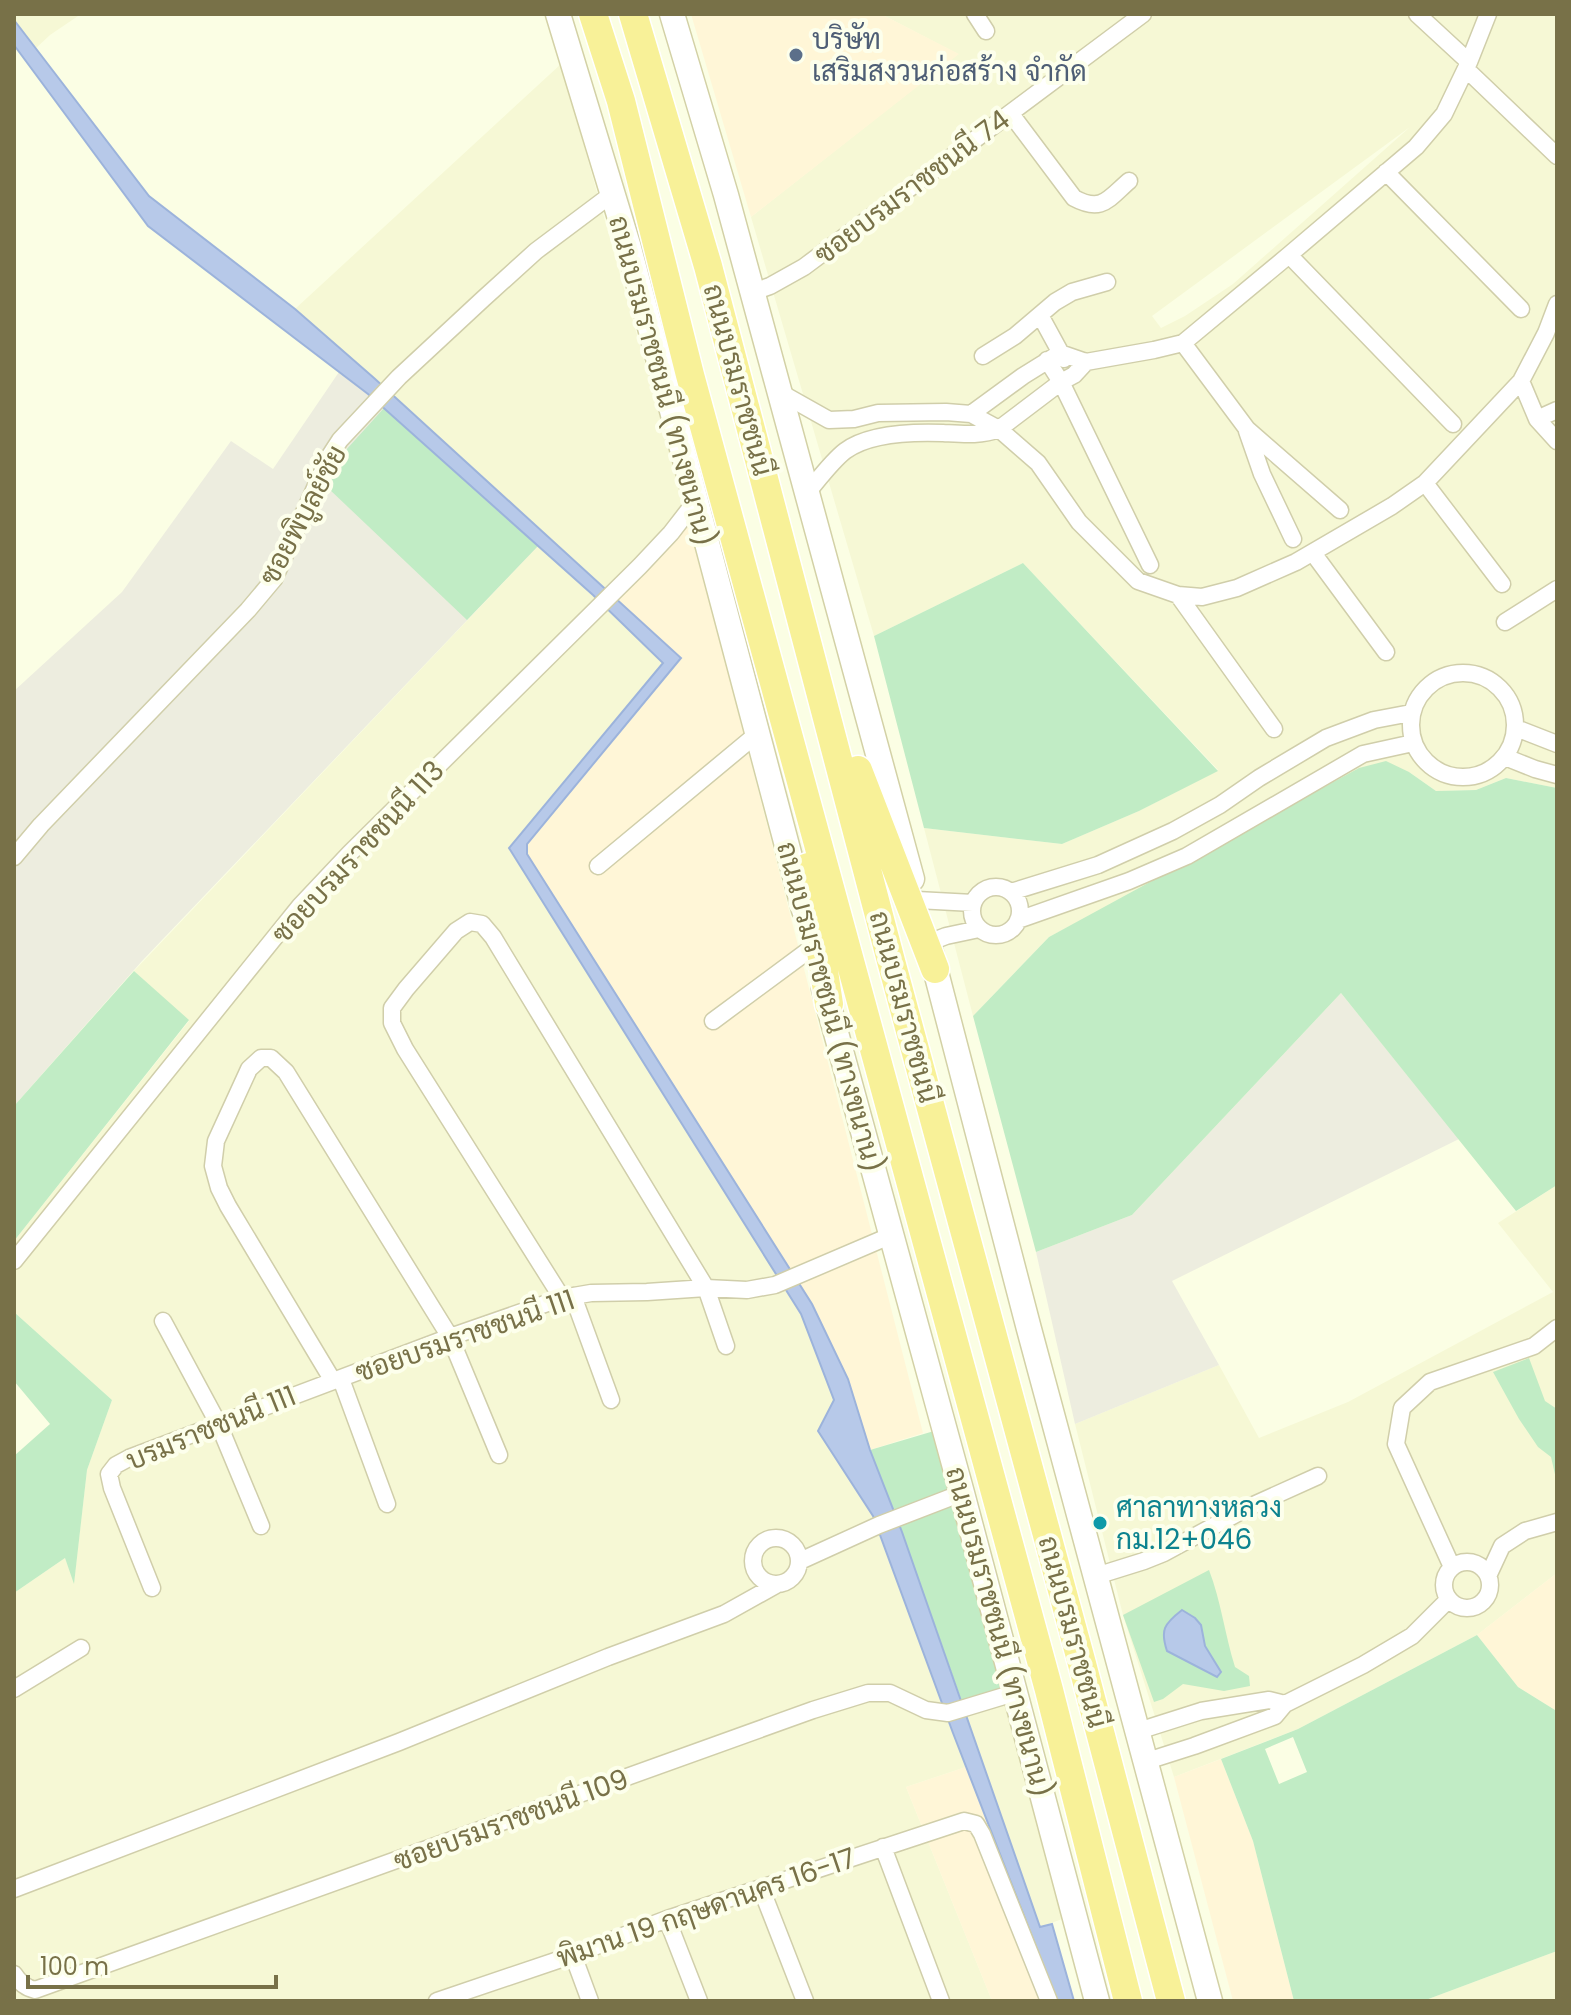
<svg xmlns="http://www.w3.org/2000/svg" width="1571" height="2015" viewBox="0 0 1571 2015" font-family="Poppins,Sarabun,sans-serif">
<rect width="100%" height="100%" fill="#fbfee4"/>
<path fill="#f6f8d5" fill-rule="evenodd" d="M14,14H81L50,35L35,49L14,20Z
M881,14H1557V788L1506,778L1476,790L1436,791L1409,772L1093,914L1049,937L973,1016L924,828L1062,844L1139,811L1218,770L1023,563L874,636L751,217L958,54ZM1410,127L1233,284L1185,316L1161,328L1152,316Z
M561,64L690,524L617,600L374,378L295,309Z
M538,546L593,595L663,663L509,849L801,1314L835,1400L819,1431L872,1516L966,1767L906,1787L992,2001H14V1593L65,1558L74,1582L87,1470L112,1400L14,1312V1241L189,1021L134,971Z
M1557,1185V1573L1477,1635L1298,1729L1174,1777L1123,1615L1075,1424L1219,1365L1259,1438L1348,1402L1553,1292L1498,1223Z
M1003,1688L1065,1918L1040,1927L962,1702Z
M1557,1951V2001H1423Z"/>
<path fill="#fff6d7" d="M691,14H881L959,54L751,217Z
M690,524L923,1433L870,1450L848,1379L527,854V844L681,659L617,600Z
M1557,1573V1713L1555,1710L1518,1687L1477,1635Z
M1221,1759L1253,1841L1294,2001H1233L1174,1777Z
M966,1767L1057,2001H992L906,1787Z"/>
<path fill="#ededdf" d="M339,372L368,394L538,546L142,961L14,1106V691L122,592L231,441L273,469Z
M1341,993L1459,1139L1172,1281L1219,1365L1075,1424L1036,1252L1132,1215Z"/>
<path fill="#c1ecc5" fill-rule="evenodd" d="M384,408L538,546L467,620L328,488L330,473L336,461Z
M1023,563L1218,771L1139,811L1062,844L924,828L874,636Z
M1386,761L1409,772L1436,791L1476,790L1506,778L1557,788V1185L1516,1211L1341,993L1132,1215L1036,1252L973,1016L1049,937L1359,768Z
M134,971L189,1020L14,1241V1106Z
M14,1312L112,1400L87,1470L74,1584L65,1558L14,1593V1456L50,1424L14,1381Z
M1529,1358L1545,1401L1557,1409V1483L1551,1457L1538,1447L1519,1419L1493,1372Z
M934,1431L1003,1688L962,1702L902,1532L870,1450Z
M1209,1570C1221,1601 1225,1635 1235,1667L1249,1676L1250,1686L1224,1691L1183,1684L1163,1699L1154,1702L1123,1615Z
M1477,1635L1518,1687L1555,1710L1557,1713V1951L1423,2001H1294L1253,1841L1221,1759L1298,1729ZM1293,1737L1307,1772L1279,1784L1265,1749Z"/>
<path fill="#b7c9e9" stroke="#9cb3db" stroke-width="2" d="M14,20L149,196L295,309L374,378L681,658L527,844V854L812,1304L848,1379L870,1450L902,1532L1040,1927L1052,1924L1074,2001H1057L953,1733L873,1516L818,1431L834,1400L801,1314L509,848L663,663L593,595L368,394L148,226L14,45Z
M1182,1610L1195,1618L1201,1625L1205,1646L1221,1672L1217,1677L1167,1651C1160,1630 1164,1624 1182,1610Z"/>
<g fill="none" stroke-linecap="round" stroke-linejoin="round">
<g stroke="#d0ceaa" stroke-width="19">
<path id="minor" d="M975,14L986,31
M1417,14L1469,62
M1466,69L1557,156
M1011,114L1074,198C1102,213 1108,199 1129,181
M1386,172L1521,309
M1289,255L1453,424
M753,292L770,286L804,267L1143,14
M1040,315L1064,359
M1183,343L1247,429L1340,510
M983,356L1015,336L1055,302L1072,292L1107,282
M1047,360L1061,382L1150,565
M1521,381L1537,419L1557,441
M781,393L829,420L854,419L878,413L946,412L971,414L999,429L1038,463L1079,522L1138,581L1178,595L1202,597L1237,588L1296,562L1392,506L1425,483L1521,381L1546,333L1557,304
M971,414L1023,376L1060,353L1086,362L1154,350L1183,343L1289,255L1416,147L1444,114L1469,62L1488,14
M1537,419L1557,410
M1247,431L1262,474L1293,539
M1425,483L1502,584
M807,493C818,480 832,461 845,451C869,433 915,432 943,433C962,434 981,436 999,429L1061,382L1074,375L1086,362
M1313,553L1386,652
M1178,595L1274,729
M1505,622L1557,589
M1411 725a52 52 0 1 1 104 0a52 52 0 1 1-104 0Z
M1516,728L1557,744
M1505,757L1535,769L1557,775
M14,857L41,825L248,610L274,579L329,457L340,440L399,377L483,299L536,251L612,194
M598,866L757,734
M972 911a24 24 0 1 1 48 0a24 24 0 1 1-48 0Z
M1011,892L1098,865L1173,831L1220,805L1259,778L1326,738L1374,720L1411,713
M917,900L973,903
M1018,920L1129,881L1187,856L1363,754L1413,743
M928,943L946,936L979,929
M713,1021L813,947
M14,1261L300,906L349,854L640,566L671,533L695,502
M573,1296L611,1400
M562,1298L405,1049L392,1023V1008L406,989L456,931L470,922L482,924L493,937L706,1288L726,1346
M163,1321L219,1425L261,1526
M341,1379L387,1504
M333,1381L228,1206L219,1188L213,1166L216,1141L249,1069L261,1058H271L286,1072L450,1337L499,1455
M753 1561a23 23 0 1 1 46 0a23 23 0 1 1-46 0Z
M800,1561L879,1525L962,1493
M1444 1585a23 23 0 1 1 46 0a23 23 0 1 1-46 0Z
M1452,1567L1396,1444L1402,1408L1430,1382L1534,1346L1557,1328
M1489,1574L1502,1546L1525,1531L1557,1522
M1096,1576L1144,1561L1164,1553L1247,1508L1318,1476
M152,1588L112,1488L109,1474L116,1465L129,1458L450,1337L562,1298L591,1293L647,1292L706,1288L747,1290L775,1285L892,1235
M14,1689L81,1648
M1138,1731L1201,1711L1269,1700L1285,1704
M1147,1761L1194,1746L1275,1716L1285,1704L1363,1665L1412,1636L1449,1599
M883,1847L941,2001
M761,1888L805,2001
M14,1889L399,1742L608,1657L724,1614L776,1585
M667,1919L699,2001
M573,1955L590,2001
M14,1974C19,1982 26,1988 35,1990L813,1710L868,1693H890L926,1710L948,1713L1014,1693
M437,2001L573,1955L667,1919L964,1821L976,1824L982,1834L1049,2001"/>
</g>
<g stroke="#d3d1a6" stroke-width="27">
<path id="secondary" d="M558,14L629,248L804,910
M672,14L726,195L912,879
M931,953L1029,1329L1210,2001
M824,989L962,1493L1097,2001"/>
</g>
<g stroke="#fff" stroke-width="31">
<path id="trunk" d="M593,14L621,101L690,375L1049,1690L1128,2001
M633,14L708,266L891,961L1081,1660L1171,2001
M858,770L935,969
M808,867L829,1004"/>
</g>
<use href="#minor" stroke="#fff" stroke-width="16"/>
<use href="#secondary" stroke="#fff" stroke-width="24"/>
<use href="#trunk" stroke="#f8f198" stroke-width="28"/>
</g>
<circle fill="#5c6f8a" stroke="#fdffec" stroke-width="3" cx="796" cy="55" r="8"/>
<circle fill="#0f9aa8" stroke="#fdffec" stroke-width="3" cx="1100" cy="1523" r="8"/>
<g text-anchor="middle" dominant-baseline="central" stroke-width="8" stroke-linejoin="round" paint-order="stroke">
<g font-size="28" fill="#4e5e75" stroke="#fdffec" text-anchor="start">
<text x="812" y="39">บริษัท<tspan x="812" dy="32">เสริมสงวนก่อสร้าง จำกัด</tspan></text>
</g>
<g font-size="28" fill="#787148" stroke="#fdffec">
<text transform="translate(912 187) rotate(-37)">ซอยบรมราชชนนี 74</text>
<text transform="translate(738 380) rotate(75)">ถนนบรมราชชนนี</text>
<text transform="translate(662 381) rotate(75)">ถนนบรมราชชนนี (ทางขนาน)</text>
<text transform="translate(303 515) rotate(-62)">ซอยพิบูลย์ชัย</text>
<text transform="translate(358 852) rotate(-47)">ซอยบรมราชชนนี 113</text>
<text transform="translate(830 1007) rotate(75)">ถนนบรมราชชนนี (ทางขนาน)</text>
<text transform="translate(904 1007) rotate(75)">ถนนบรมราชชนนี</text>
<text transform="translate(465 1336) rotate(-19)">ซอยบรมราชชนนี 111</text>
<text transform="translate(211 1428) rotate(-22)">บรมราชชนนี 111</text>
<text transform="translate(999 1632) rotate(75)">ถนนบรมราชชนนี (ทางขนาน)</text>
<text transform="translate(1073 1632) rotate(75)">ถนนบรมราชชนนี</text>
<text transform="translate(511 1820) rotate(-20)">ซอยบรมราชชนนี 109</text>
<text transform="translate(706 1908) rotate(-19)">พิมาน 19 กฤษดานคร 16-17</text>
</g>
<g font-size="28" fill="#0d838f" stroke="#fdffec" text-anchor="start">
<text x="1116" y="1507">ศาลาทางหลวง<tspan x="1116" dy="32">กม.12+046</tspan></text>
</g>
</g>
<rect width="1571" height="2015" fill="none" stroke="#787148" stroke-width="32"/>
<path d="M28 1975v12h248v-12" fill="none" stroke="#787148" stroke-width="4"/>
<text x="40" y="1975" font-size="24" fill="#787148" stroke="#fdffec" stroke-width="6" paint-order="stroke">100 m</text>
</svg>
